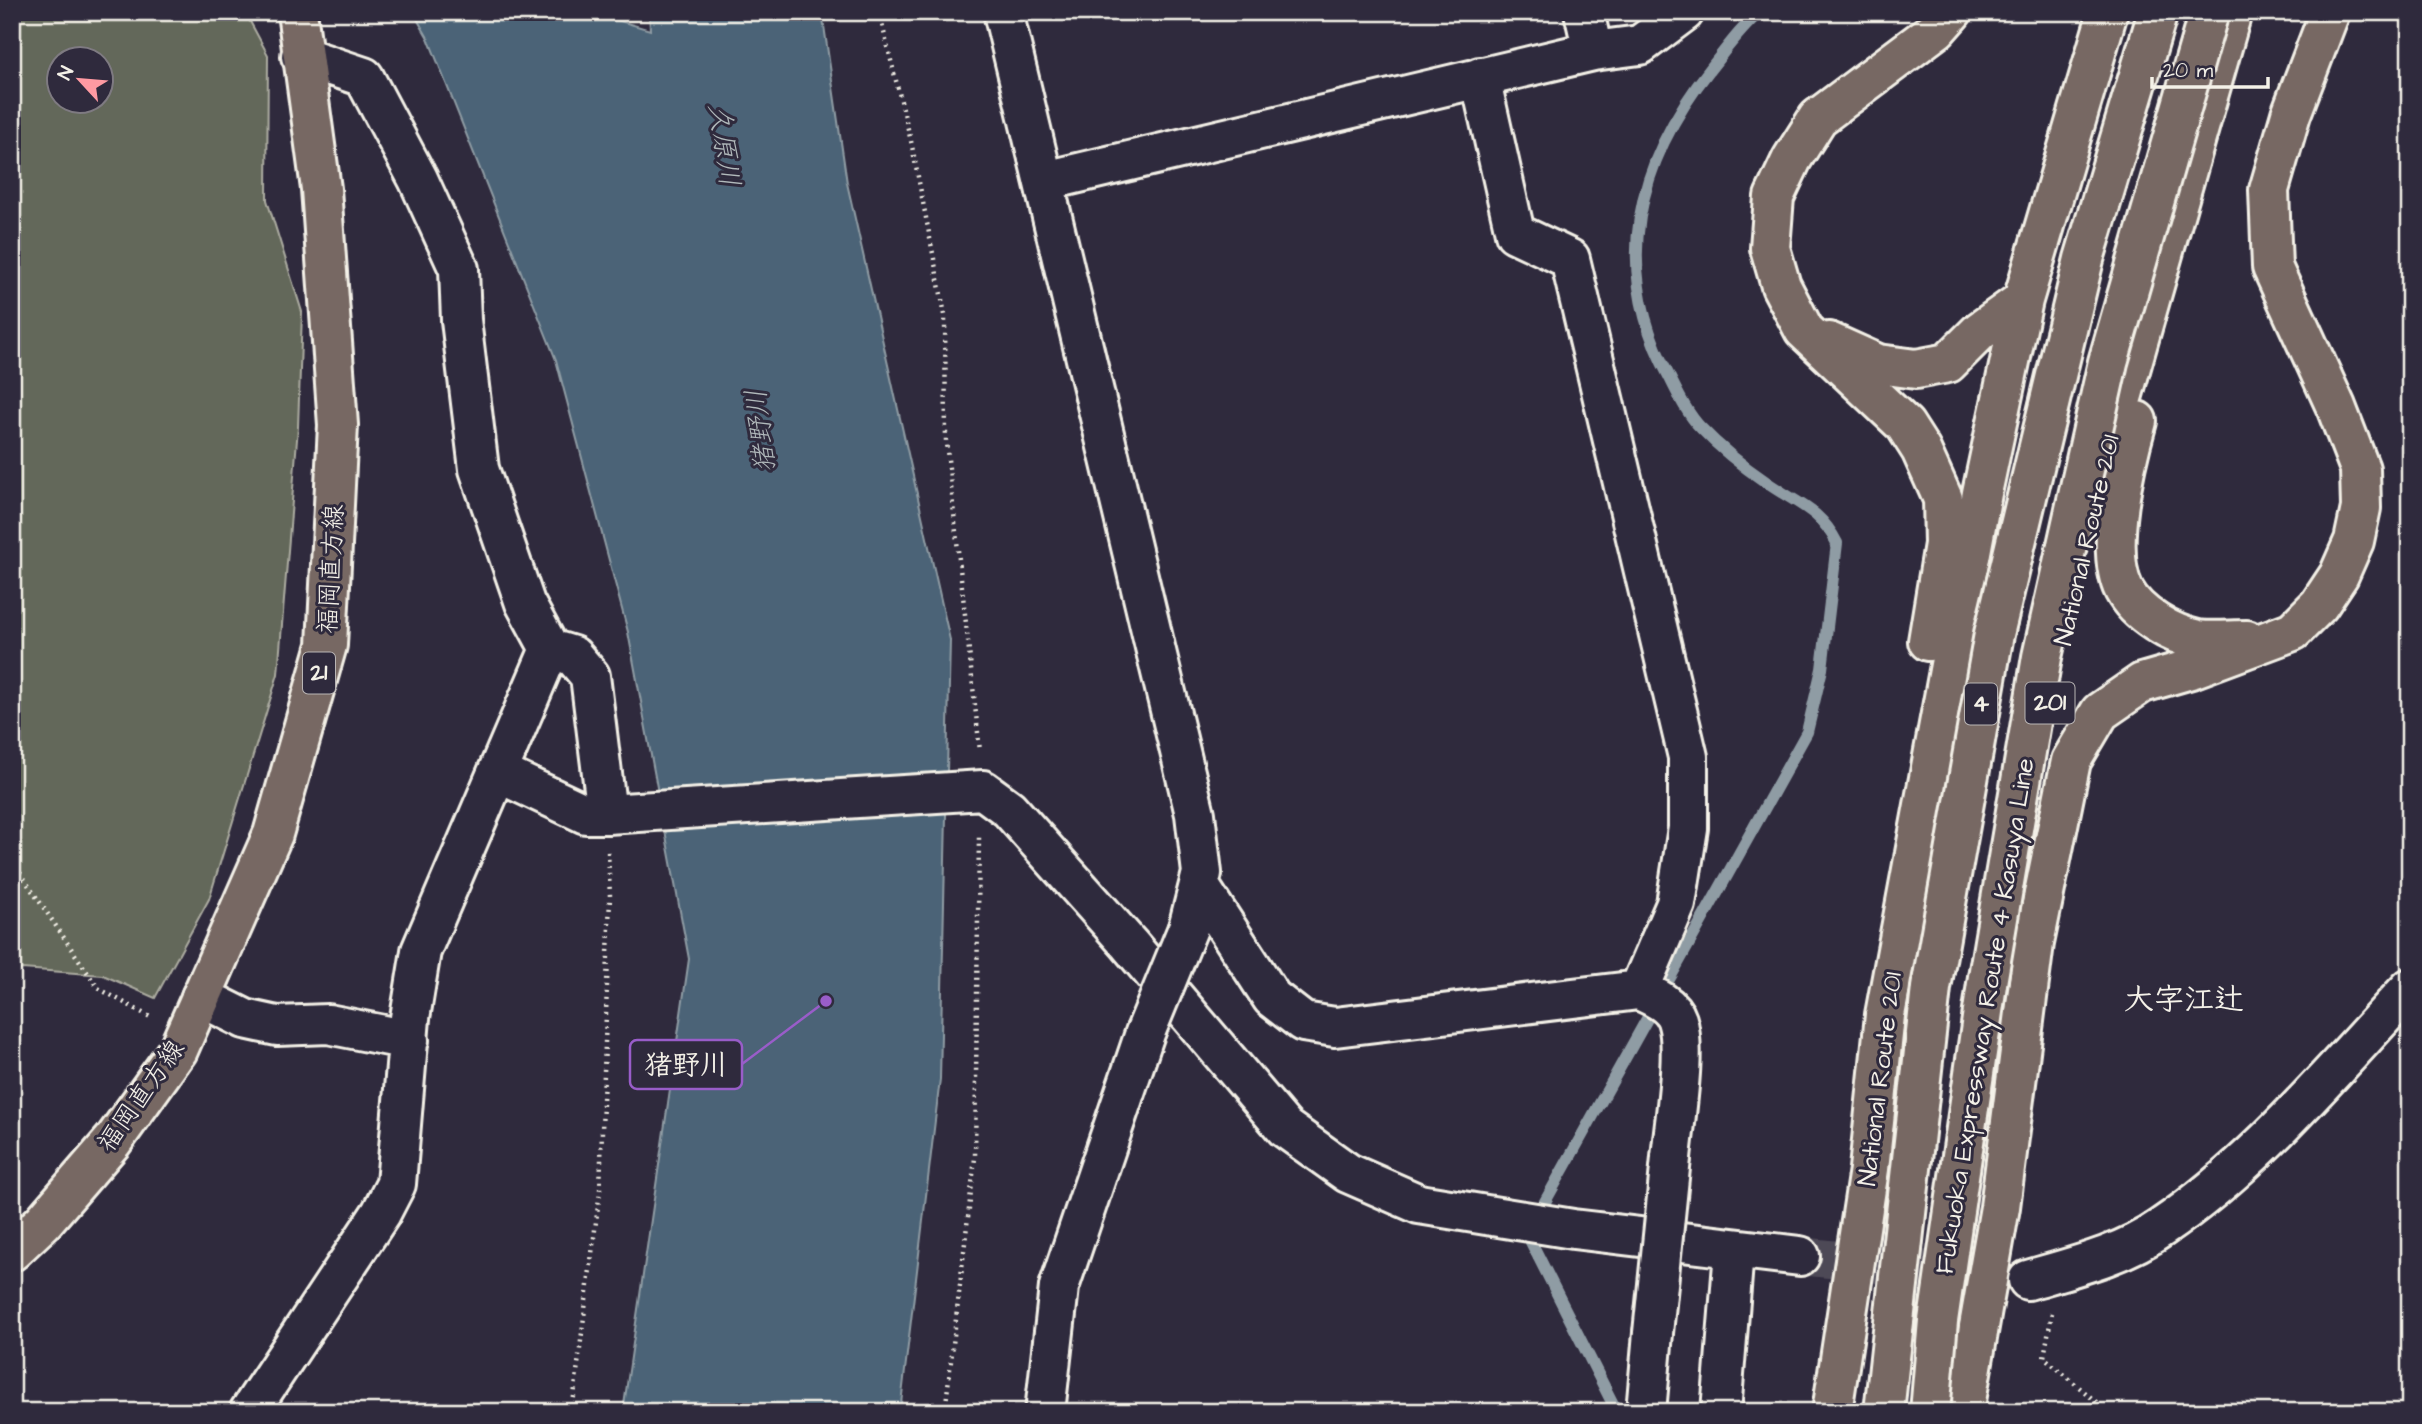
<svg xmlns="http://www.w3.org/2000/svg" width="2422" height="1424" viewBox="0 0 2422 1424" font-family="'Architects Daughter','Klee One',sans-serif">
<rect width="100%" height="100%" fill="#2f2a3d"/>
<filter id="ink" filterUnits="userSpaceOnUse"><feTurbulence type="fractalNoise" baseFrequency=".0143" numOctaves="2"/><feDisplacementMap in="SourceGraphic" scale="14" xChannelSelector="R" yChannelSelector="G"/><feConvolveMatrix kernelMatrix="1 2 1 2 8 2 1 2 1" color-interpolation-filters="sRGB"/></filter>
<g filter="url(#ink)">
<path fill="#64685a" stroke="#acaca1" stroke-width="2" fill-rule="evenodd" d="M12,12H245L268,55L267,200L302,312L298,427L278,674L209,899L155,998L103,975L22,969L12,975ZM60,60H102V102H60Z"/>
<path fill="#4c6477" stroke="#8f9ca4" stroke-width="2" d="M413,12H607L613,19L650,30L649,12H822L847,183L950,640L940,1079L900,1412H623L689,959L628,632L556,360L428,38Z"/>
<g fill="none" stroke-linecap="round" stroke-linejoin="round">
<path stroke="#8f9ca4" stroke-width="12" d="M1617,1412L1527,1234L1807,732L1822,669L1837,543C1819,508 1797,504 1766,482C1744,467 1720,448 1701,428C1688,415 1678,394 1670,378C1610,269 1636,162 1711,68C1726,49 1741,28 1760,12"/>
<path stroke="#4d4857" stroke-width="38" stroke-dasharray="38 19" stroke-linecap="butt" d="M1800,1256L2028,1280"/>
<g stroke="#f4f1e8" stroke-width="44">
<path id="minor" d="M1003,12L1195,814L1202,873L1188,928
M1584,12L1593,51
M301,56L364,77L418,179L459,269L461,320L479,469L525,603L550,649L573,656L590,676L607,814L983,790L1009,809L1129,944L1285,1128L1348,1173L1419,1204L1573,1229L1800,1256
M1480,77L1515,233L1570,259L1688,757V828L1676,904L1639,990
M1045,181L1593,51L1640,45L1684,12
M499,773L586,814H607
M1199,885L1272,998L1303,1022L1335,1027L1639,990C1653,996 1672,1004 1677,1020C1687,1050 1674,1124 1671,1158
M201,997L245,1019L277,1026L328,1024L409,1040
M2028,1280C2072,1267 2123,1255 2161,1228C2257,1163 2331,1072 2410,988
M249,1412L381,1213L396,1184L410,1018L421,951L550,649
M1045,1412L1059,1287L1145,1033
M1646,1412L1653,1333
M1721,1412L1734,1251"/>
</g>
<g stroke="#f4f1e8" stroke-width="44">
<path id="major" d="M12,1251L43,1222L113,1141L178,1050L273,834L327,645L338,425L321,189L297,12"/>
</g>
<g stroke="#f4f1e8" stroke-width="44">
<path id="highway" d="M1829,342L1878,364L1916,369L1948,363L1980,331L2023,300
M2137,421C2125,463 2104,550 2124,590C2137,615 2172,635 2198,640C2213,642 2231,640 2247,640
M2106,454L2232,12
M1928,641L1944,544L1943,499L1921,450L1905,425L1804,330L1781,286L1770,248L1774,197L1792,159L1818,118L1937,29L1952,12
M1832,1412L1869,1169L1885,1015L1982,493L2023,300L2108,12
M1964,1412L2000,1207L2034,943L2071,761L2100,712L2142,683L2194,668L2293,631L2319,605L2339,575L2354,541L2361,508L2360,469L2336,407L2272,267L2269,190L2291,114L2330,12"/>
</g>
<path stroke="#f4f1e8" stroke-width="4.5" stroke-dasharray="2 5" stroke-linecap="butt" d="M879,12L911,141L945,315L946,441L980,751
M12,861L98,988L150,1017
M2052,1313L2044,1357L2108,1412
M572,1412L600,1190L610,896L608,851
M945,1412L975,1158L979,837"/>
<use href="#minor" stroke="#2f2a3d" stroke-width="38"/>
<use href="#major" stroke="#776864" stroke-width="38"/>
<use href="#highway" stroke="#776864" stroke-width="38"/>
<g stroke="#f4f1e8" stroke-width="44" stroke-linecap="butt">
<path id="minor-bridge" d="M1145,1033L1188,928
M1653,1333L1671,1158"/>
</g>
<g stroke="#f4f1e8" stroke-width="44" stroke-linecap="butt">
<path id="highway-bridge" d="M1884,1412L1931,988L1994,634L2084,259L2158,12
M1930,1412L1938,1321L1988,977L2042,657L2108,362L2209,12"/>
</g>
<use href="#minor-bridge" stroke="#2f2a3d" stroke-width="38"/>
<use href="#highway-bridge" stroke="#776864" stroke-width="38"/>
</g>
</g>
<g text-anchor="middle" dominant-baseline="central" stroke-width="6" stroke-linejoin="round" paint-order="stroke">
<g fill="#2f2a3d" stroke="#b9b5b5" stroke-width="2">
<rect x="303" y="652.5" width="32" height="41" rx="5"/>
<rect x="2025.5" y="682.5" width="49" height="41" rx="5"/>
<rect x="1965" y="683.5" width="32" height="41" rx="5"/>
</g>
<g font-size="24" font-weight="bold" fill="#f4f1e8">
<text x="319" y="673">21</text>
<text x="2050" y="703">201</text>
<text x="1981" y="704">4</text>
</g>
<g font-size="26" fill="#f4f1e8" stroke="#2f2a3d">
<text transform="translate(2087 540) rotate(-77)">National Route 201</text>
<text transform="translate(331 569) rotate(-87)">福岡直方線</text>
<text transform="translate(1985 1016) rotate(-81)">Fukuoka Expressway Route 4 Kasuya Line</text>
<text transform="translate(1880 1079) rotate(-83)">National Route 201</text>
<text transform="translate(141 1096) rotate(-55)">福岡直方線</text>
</g>
<g font-size="28" font-style="italic" fill="#b1b9bb" stroke="#2f2a3d">
<text transform="translate(724 145) rotate(82)">久原川</text>
<text transform="translate(761 431) rotate(-97)">猪野川</text>
</g>
<g font-size="30" font-weight="bold" fill="#f4f1e8" stroke="#2f2a3d">
<text x="2184" y="1000">大字江辻</text>
</g>
</g>
<path fill="none" stroke="#995dc9" stroke-width="2.5" d="M826 1001L742 1064"/>
<circle fill="#995dc9" stroke="#2f2a3d" stroke-width="2.5" cx="826" cy="1001" r="7"/>
<rect fill="#2f2a3d" stroke="#995dc9" stroke-width="2.5" x="630" y="1040" width="112" height="49" rx="7"/>
<g font-size="28" text-anchor="middle" font-weight="bold" fill="#f4f1e8">
<text x="686" y="1074">猪野川</text>
</g>
<rect width="2422" height="1424" fill="none" stroke="#2f2a3d" stroke-width="42"/>
<rect x="21" y="21" width="2380" height="1382" fill="none" stroke="#f4f1e8" stroke-width="2.5" filter="url(#ink)"/>
<g transform="translate(80 80) rotate(296)"><circle r="33" fill="#2f2a3d" stroke="#7e7a81" stroke-width="2"/>
<path d="M0-5L12 26L0 18L-12 26Z" fill="#ff9aa2"/>
<text y="-10" font-size="19" font-weight="bold" text-anchor="middle" fill="#f4f1e8">N</text>
</g>
<path d="M2152 77v10h116v-10" fill="none" stroke="#f4f1e8" stroke-width="3.5"/>
<text x="2163" y="77" font-size="21" fill="#f4f1e8" stroke="#2f2a3d" stroke-width="5" paint-order="stroke">20 m</text>
</svg>
